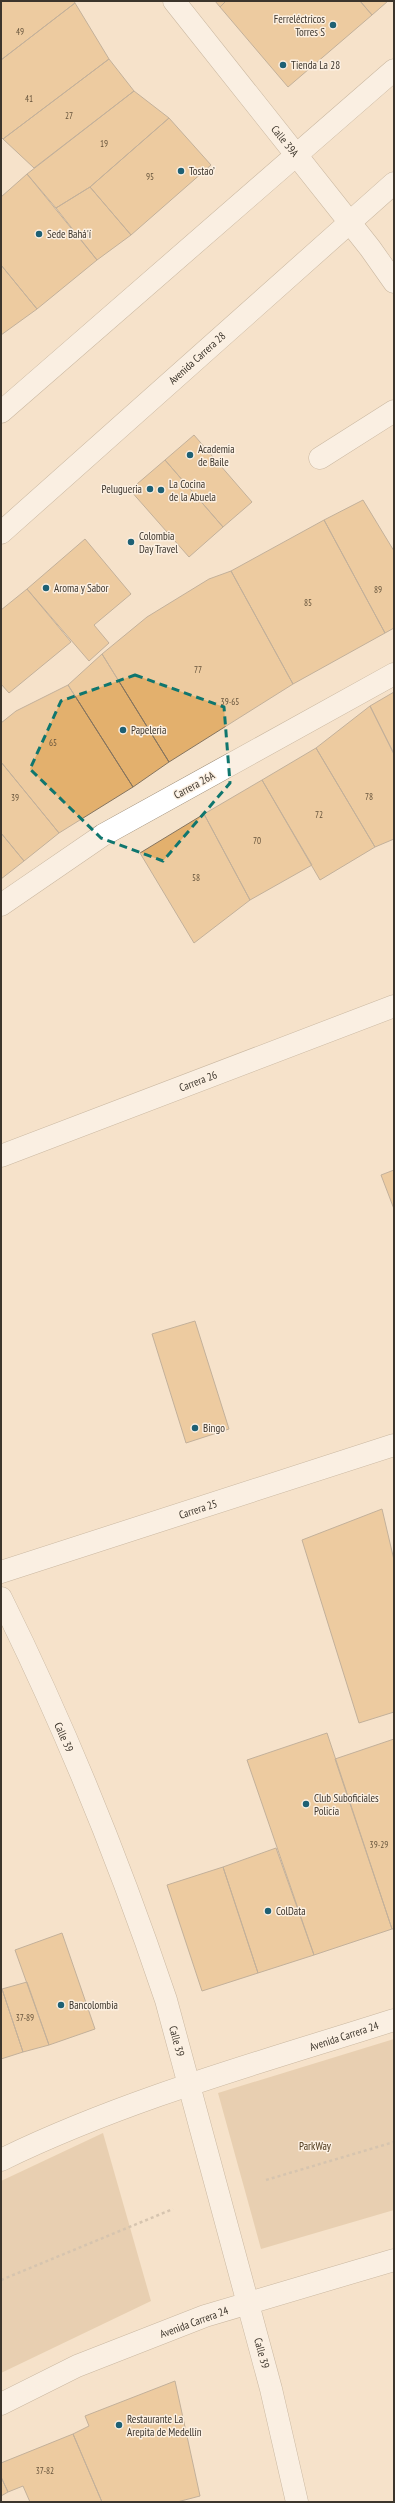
<svg xmlns="http://www.w3.org/2000/svg" width="395" height="2503" viewBox="0 0 395 2503" font-family="'PT Sans Narrow',sans-serif">
<rect width="100%" height="100%" fill="#f5e2ca"/>
<path fill="#d7b992" d="M394,2039V2210L261,2249L218,2093Z
M103,2133L151,2301L1,2373V2181Z"/>
<path fill="#e3b06d" stroke="#85745f" d="M1,1H74L75,3L1,60Z
M215,1H226L220,7Z
M226,1H360L372,15L288,87L220,7Z
M360,1H388L372,15Z
M75,3L109,59L3,139L1,137V60Z
M109,59L134,91L34,168L3,139Z
M134,91L169,118L90,187L56,208L27,174Z
M169,118L211,165L131,235L90,187Z
M27,174L97,260L37,309L1,265V197Z
M90,187L131,235L97,260L56,208Z
M1,265L37,309L1,335Z
M194,435L252,502L223,527L165,460Z
M165,460L223,527L189,557L130,490Z
M363,500L394,551V628L385,633L324,520Z
M324,520L385,633L293,684L231,571Z
M85,539L131,594L94,625L109,643L89,661L27,589Z
M231,571L293,684L169,762L102,654L147,617L209,579Z
M27,589L71,642L9,693L1,684V610Z
M102,654L169,762L133,787L68,685Z
M68,685L133,787L59,833L1,762V723L16,711Z
M394,692V754L370,706Z
M370,706L394,754V839L375,847L316,748Z
M316,748L375,847L320,880L262,780Z
M1,762L59,833L24,861L1,833Z
M262,780L312,865L250,900L204,814Z
M204,814L250,900L194,943L140,853Z
M1,833L24,861L1,879Z
M394,1170V1209L381,1175Z
M195,1321L229,1429L186,1443L152,1334Z
M382,1509L394,1560V1712L359,1723L302,1540Z
M327,1733L392,1929L314,1955L247,1760Z
M394,1739V1929H392L335,1759Z
M276,1848L314,1955L258,1973L223,1867Z
M223,1867L258,1973L202,1991L167,1885Z
M62,1933L95,2029L49,2045L15,1950Z
M27,1982L49,2045L23,2052L2,1989Z
M2,1989L23,2052L1,2059V1989Z
M175,2381L200,2496L177,2502H102L73,2434L89,2426L85,2416Z
M73,2434L102,2502H30L23,2486L8,2492L1,2477V2463Z
M1,2477L8,2492L1,2496Z"/>
<g fill="none" stroke-linecap="round" stroke-linejoin="round">
<g stroke="#96856f" stroke-width="23">
<path id="minor" d="M174,1L370,248L394,282
M320,458L394,411
M1,905L103,835L394,674
M1,1156L394,1006
M1,1572L394,1445
M1,1598C64,1725 121,1866 166,2000L271,2389L297,2502"/>
</g>
<g stroke="#96856f" stroke-width="23">
<path id="major" d="M1,412L394,70
M1,533L394,183
M1,2160C126,2099 262,2062 394,2020
M1,2404L77,2366L205,2316L394,2260"/>
</g>
<path stroke="#afa18f" stroke-width="2.5" stroke-dasharray="3 3" stroke-linecap="butt" d="M266,2180L394,2142
M1,2280L173,2209"/>
<use href="#minor" stroke="#fff" stroke-width="22"/>
<use href="#major" stroke="#fff" stroke-width="22"/>
</g>
<path d="M0 0H395V2503H0ZM135,675L224,707L230,783L163,861L101,838L30,769L61,701Z" fill="#f5e2ca" fill-opacity=".55" fill-rule="evenodd"/>
<path fill="none" stroke="#0f766e" stroke-width="3" stroke-dasharray="8 5" stroke-linejoin="round" d="M135,675L224,707L230,783L163,861L101,838L30,769L61,701Z"/>
<g fill="#1e6074" stroke="#fcf0e2" stroke-width="1.5">
<circle cx="333" cy="25" r="4"/>
<circle cx="283" cy="65" r="4"/>
<circle cx="181" cy="171" r="4"/>
<circle cx="39" cy="234" r="4"/>
<circle cx="190" cy="455" r="4"/>
<circle cx="150" cy="489" r="4"/>
<circle cx="161" cy="490" r="4"/>
<circle cx="131" cy="542" r="4"/>
<circle cx="46" cy="588" r="4"/>
<circle cx="123" cy="730" r="4"/>
<circle cx="195" cy="1428" r="4"/>
<circle cx="306" cy="1804" r="4"/>
<circle cx="268" cy="1911" r="4"/>
<circle cx="61" cy="2005" r="4"/>
<circle cx="119" cy="2425" r="4"/>
</g>
<g text-anchor="middle" dominant-baseline="central" stroke-width="3" stroke-linejoin="round" paint-order="stroke">
<g font-size="9" fill="#66543c">
<text x="20" y="31">49</text>
<text x="29" y="98">41</text>
<text x="69" y="115">27</text>
<text x="104" y="143">19</text>
<text x="150" y="176">95</text>
<text x="378" y="589">89</text>
<text x="308" y="602">85</text>
<text x="198" y="669">77</text>
<text x="230" y="701">39-65</text>
<text x="53" y="742">65</text>
<text x="369" y="796">78</text>
<text x="15" y="797">39</text>
<text x="319" y="814">72</text>
<text x="257" y="840">70</text>
<text x="196" y="877">58</text>
<text x="379" y="1844">39-29</text>
<text x="25" y="2017">37-89</text>
<text x="45" y="2470">37-82</text>
</g>
<g font-size="11" fill="#3c352c" stroke="#fcf0e2" text-anchor="start">
<text x="325" y="19" text-anchor="end">Ferreléctricos<tspan x="325" dy="13">Torres S</tspan></text>
<text x="291" y="65">Tienda La 28</text>
<text x="189" y="171">Tostao’</text>
<text x="47" y="234">Sede Bahá'í</text>
<text x="198" y="449">Academia<tspan x="198" dy="13">de Baile</tspan></text>
<text x="169" y="484">La Cocina<tspan x="169" dy="13">de la Abuela</tspan></text>
<text x="142" y="489" text-anchor="end">Pelugueria</text>
<text x="139" y="536">Colombia<tspan x="139" dy="13">Day Travel</tspan></text>
<text x="54" y="588">Aroma y Sabor</text>
<text x="131" y="730">Papeleria</text>
<text x="203" y="1428">Bingo</text>
<text x="314" y="1798">Club Suboficiales<tspan x="314" dy="13">Policía</tspan></text>
<text x="276" y="1911">ColData</text>
<text x="69" y="2005">Bancolombia</text>
<text x="127" y="2419">Restaurante La<tspan x="127" dy="13">Arepita de Medellín</tspan></text>
</g>
<g font-size="11" fill="#3c352c" stroke="#fcf0e2">
<text transform="translate(285 141) rotate(51)">Calle 39A</text>
<text transform="translate(197 358) rotate(-42)">Avenida Carrera 28</text>
<text transform="translate(194 785) rotate(-29)">Carrera 26A</text>
<text transform="translate(198 1081) rotate(-21)">Carrera 26</text>
<text transform="translate(198 1509) rotate(-18)">Carrera 25</text>
<text transform="translate(64 1737) rotate(66)">Calle 39</text>
<text transform="translate(344 2036) rotate(-18)">Avenida Carrera 24</text>
<text transform="translate(177 2041) rotate(75)">Calle 39</text>
<text transform="translate(194 2322) rotate(-20)">Avenida Carrera 24</text>
<text transform="translate(262 2353) rotate(75)">Calle 39</text>
</g>
<g font-size="11" fill="#4b3618" stroke="#fcf0e2">
<text x="315" y="2146">ParkWay</text>
</g>
</g>
<rect width="395" height="2503" fill="none" stroke="#3c352c" stroke-width="4"/>
</svg>
